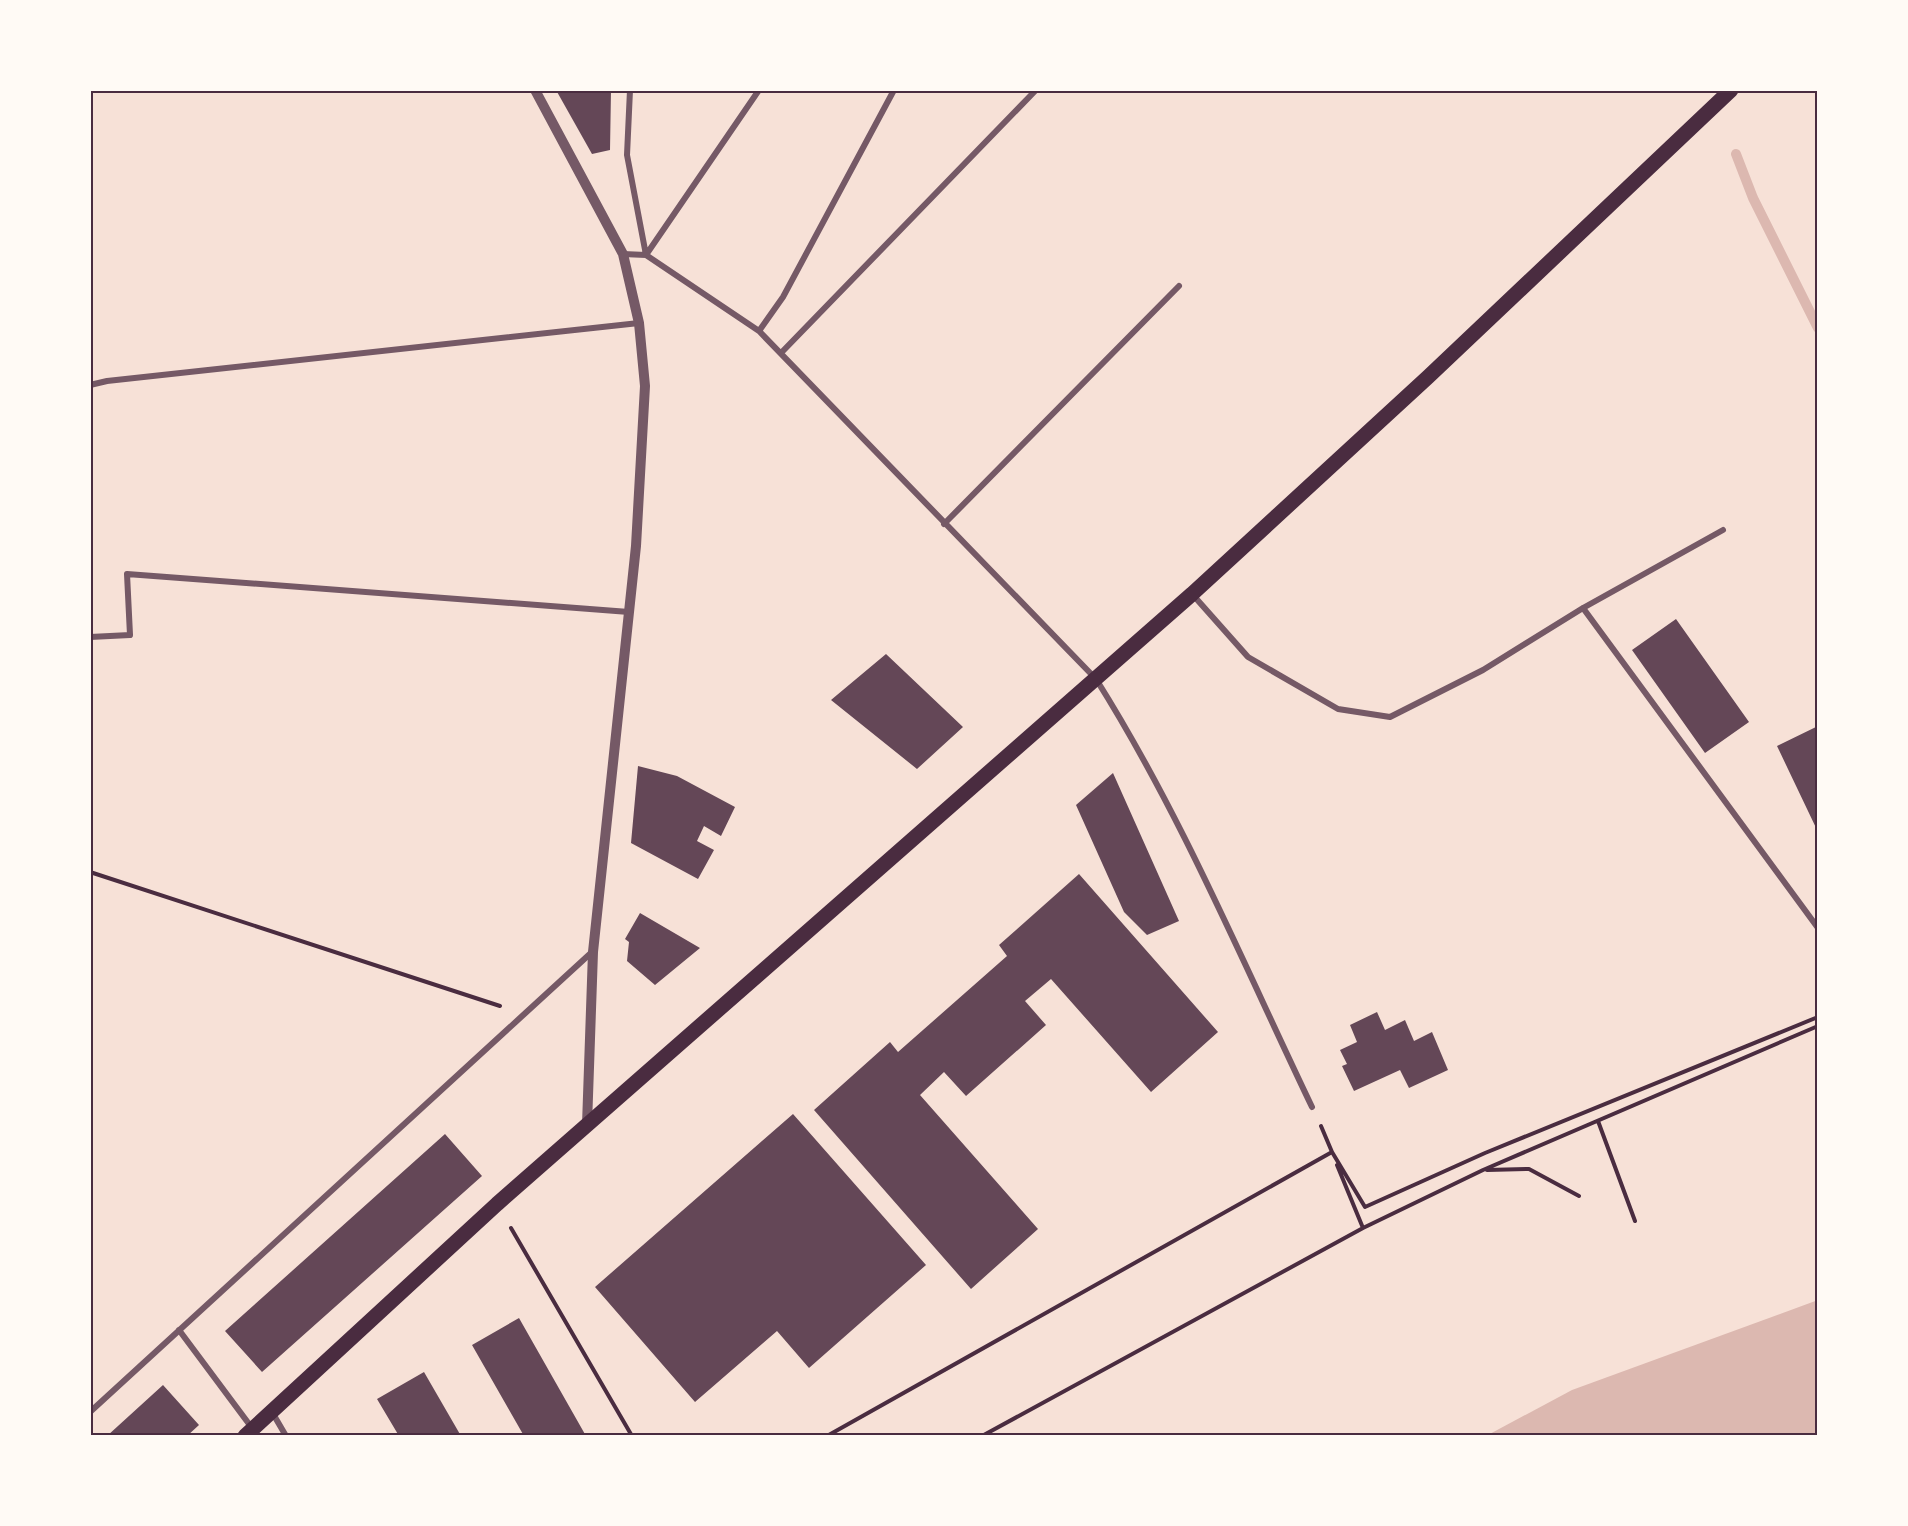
<svg xmlns="http://www.w3.org/2000/svg" width="1908" height="1526" viewBox="0 0 1908 1526" font-family="'Sofia Sans Condensed',sans-serif">
<rect width="100%" height="100%" fill="#f7e1d7"/>
<path fill="#dcb8b0" d="M1818,1300V1436H1486L1572,1390Z"/>
<g fill="none" stroke-linecap="round" stroke-linejoin="round">
<path stroke="#dcb8b0" stroke-width="10" d="M1736,154L1753,198L1818,328"/>
</g>
<path fill="#644757" d="M556,90H611L610,150L592,154Z
M1676,619L1749,722L1705,753L1632,650Z
M886,654L963,727L917,769L831,700Z
M1818,726V832L1777,746Z
M638,766L677,776L735,807L721,836L704,826L697,841L714,850L698,879L631,843Z
M1113,773L1179,921L1147,935L1124,912L1076,805Z
M1079,874L1218,1032L1151,1092L1051,979L1025,1001L1046,1025L966,1096L944,1072L920,1095L1038,1229L971,1289L814,1110L890,1042L898,1052L1007,956L999,945Z
M640,913L700,948L655,985L627,961L629,942L625,939Z
M1377,1012L1385,1030L1405,1020L1414,1041L1432,1032L1448,1070L1409,1088L1400,1070L1354,1091L1342,1066L1347,1064L1340,1050L1357,1042L1350,1025Z
M793,1114L926,1265L809,1368L777,1331L695,1402L595,1287Z
M445,1134L482,1176L262,1372L225,1331Z
M519,1318L586,1436H524L472,1345Z
M424,1372L461,1436H399L377,1399Z
M163,1385L199,1425L187,1436H107Z"/>
<g fill="none" stroke-linecap="round" stroke-linejoin="round">
<path stroke="#4a2c40" stroke-width="4" d="M90,872L500,1006
M1598,1121L1635,1221
M1321,1126L1332,1152
M1337,1165L1363,1228
M1487,1170L1529,1169L1579,1196
M511,1228L632,1436
M827,1436L1332,1152L1365,1207L1485,1153L1818,1017
M982,1436L1363,1228L1483,1170L1818,1026"/>
<path stroke="#755966" stroke-width="6" d="M630,90L627,155L646,255
M623,254L646,255L759,331L1096,679C1181,814 1243,963 1312,1107
M646,255L759,90
M759,331L783,297L894,90
M781,353L1036,90
M90,385L107,381L639,323
M944,524L1179,286
M1193,595L1248,657L1338,709L1390,717L1483,670L1583,608L1723,530
M1583,608L1818,928
M90,637L130,635L127,574L629,612
M179,1330L252,1428
M90,1412L592,952
M272,1412L286,1436"/>
<path stroke="#755966" stroke-width="10" d="M535,90L623,254L639,323L645,386L636,546L593,952L587,1125"/>
<path stroke="#4a2c40" stroke-width="15" d="M245,1436L497,1204L1192,594L1428,377L1731,90"/>
</g>
<rect width="1908" height="1526" fill="none" stroke="#fffaf5" stroke-width="183"/>
<rect x="92" y="92" width="1724" height="1342" fill="none" stroke="#4a2c40" stroke-width="2"/>
</svg>
